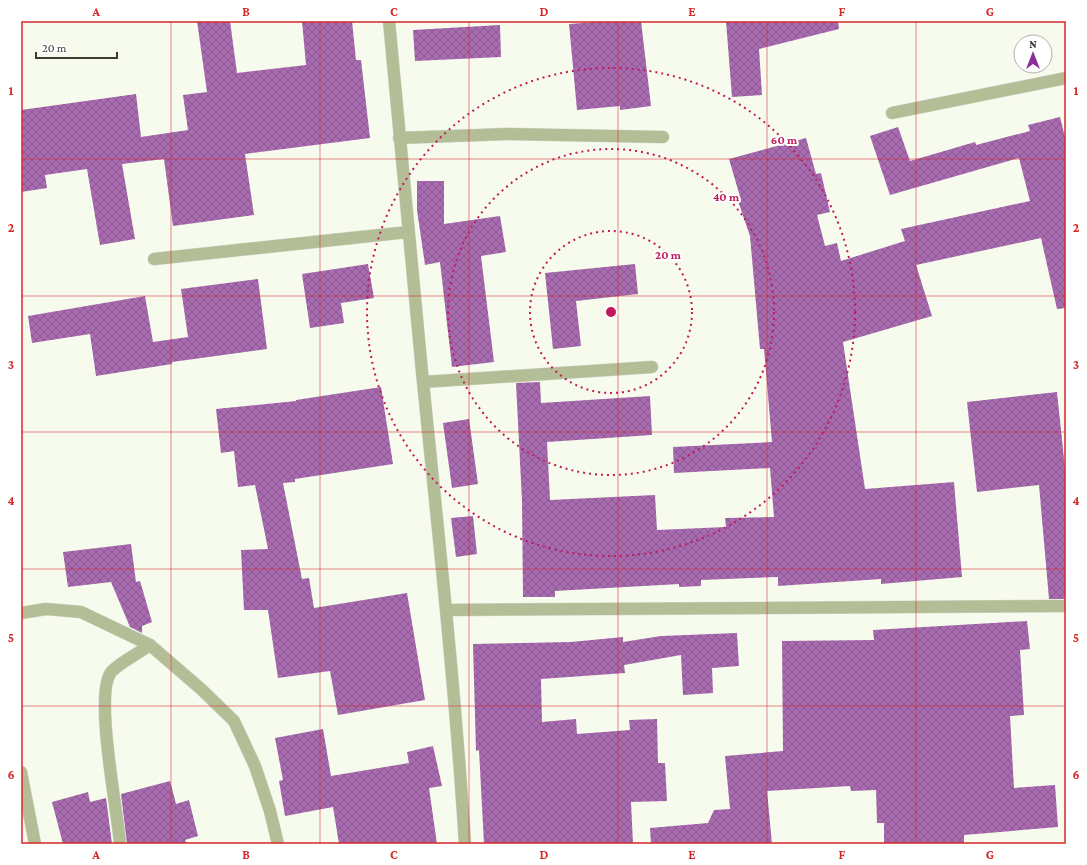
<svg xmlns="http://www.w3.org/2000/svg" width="1087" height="865" viewBox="0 0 1087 865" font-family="'Crimson Pro',serif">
<defs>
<pattern id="building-cross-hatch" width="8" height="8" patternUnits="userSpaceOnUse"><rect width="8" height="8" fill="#a86bb0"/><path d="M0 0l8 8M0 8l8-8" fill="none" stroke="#8a5990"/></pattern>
</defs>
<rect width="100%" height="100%" fill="#f7fbed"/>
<path fill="url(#building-cross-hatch)" d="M197,21H230L237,73L306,65L302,21H352L356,60H361L370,138L245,154L254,215L173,226L164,159L122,164L135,239L100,245L87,169L45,175L47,188L21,192V110L136,94L141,137L188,130L183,95L207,92Z
M610,21H641L651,106L620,110V106L577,110L569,24Z
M726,21H838L839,29L759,49L762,95L732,97Z
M500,25L501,57L415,61L413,30Z
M1060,117L1066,141V308L1057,309L1041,238L916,265L932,316L843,342L865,489L954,482L962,577L881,584V579L778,586V577L701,580V586L679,587V584L555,591V597H523L522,501L516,383L540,382L541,403L650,396L652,435L547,442L550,500L655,495L657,530L726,527L725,518L774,517L770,468L674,473L673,447L772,442L764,349H760L750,236L738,201L741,200L729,159L806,138L816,174L821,173L830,212L817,215L825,246L837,243L841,261L905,241L901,229L1030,201L1019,158L890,195L870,136L898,127L910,161L975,142L976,145L1030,131L1028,125Z
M417,181H444V224L500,216L506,252L481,256L494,362L452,367L440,262L425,265L417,210Z
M368,264L374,298L341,303L344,323L310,328L302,274Z
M635,264L638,294L576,301L581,346L553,349L545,273Z
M258,279L267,349L172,362V364L96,376L90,334L32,343L28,316L145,296L153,342L188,337L181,289Z
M381,387L393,464L295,479V482L283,483L302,579L309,578L314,608L407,593L425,700L338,715L330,671L278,678L268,610H244L241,550L268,549L255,485L238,487L234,451L221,453L216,409L296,401V400Z
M1057,392L1066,478V599H1049L1039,485L977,492L967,402Z
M469,419L478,484L452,488L443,423Z
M473,516L477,554L456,557L451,518Z
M131,544L136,582L140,581L152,622L142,626V633L130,627L111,582L68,587L63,552Z
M1027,621L1030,649L1020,650L1024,715L1010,716L1014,788L1055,785L1058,827L964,835V844H884V823H877L876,790L851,791L850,786L767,791L772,844H651L650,828L708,823L714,810L730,809L725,756L783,751L782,641L874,640L873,630Z
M737,633L739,666L712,668L713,693L683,695L681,655L624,665L625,673L541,679L542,722L576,719L577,734L630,730L629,720L657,719L658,763H665L667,801L631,802L633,844H484L479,750L476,751L473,644L571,642L623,637V642L661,636Z
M323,729L331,776L409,763L407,752L433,746L442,786L429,788L437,844H339L333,807L285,816L279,781L283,780L275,738Z
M170,781L176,804L189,800L198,836L185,840L187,844H127L121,794Z
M88,792L90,802L106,798L112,844H63L52,802Z"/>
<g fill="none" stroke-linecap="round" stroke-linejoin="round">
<g stroke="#d5d8cc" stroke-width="13">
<path id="service" d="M120,844C118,812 93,691 112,671C121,662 139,653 150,645"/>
</g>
<g stroke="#d5d8cc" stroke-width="13">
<path id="minor" d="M389,21C399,138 410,255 422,372C438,530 455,686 465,844
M892,113L1066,78
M399,138L507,134L663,137
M154,259L408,232
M423,382L652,367
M447,610L1066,606
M21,613L46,609L81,612L150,645L201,689L234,721L255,766L270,811L278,844
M21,772L35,844"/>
</g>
<use href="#service" stroke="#b3be97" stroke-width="12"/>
<use href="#minor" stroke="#b3be97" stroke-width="12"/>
</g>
<path fill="none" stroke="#d62828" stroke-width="1" stroke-opacity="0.55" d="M171,21V844M320,21V844M469,21V844M618,21V844M767,21V844M916,21V844M21,159H1066M21,296H1066M21,432H1066M21,569H1066M21,706H1066"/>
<g fill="none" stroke="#c2185b" stroke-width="2" stroke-dasharray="2 4">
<circle cx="611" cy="312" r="81"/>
<circle cx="611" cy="312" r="163"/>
<circle cx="611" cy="312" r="244"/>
</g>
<circle cx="611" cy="312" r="6" fill="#c2185b" stroke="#fff" stroke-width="2"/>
<g font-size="12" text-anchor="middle" font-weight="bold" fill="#c2185b" stroke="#fff" stroke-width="4" stroke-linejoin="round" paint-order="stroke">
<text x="784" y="144">60 m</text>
<text x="726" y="201">40 m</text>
<text x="668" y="259">20 m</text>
</g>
<rect width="1087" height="865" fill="none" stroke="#ffffff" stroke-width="44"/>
<g transform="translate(1033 54)"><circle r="19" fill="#ffffff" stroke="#b0b0ae"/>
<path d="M0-3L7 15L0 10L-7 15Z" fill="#8c2e99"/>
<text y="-6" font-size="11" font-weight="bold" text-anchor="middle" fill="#393a35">N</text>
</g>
<path d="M36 52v6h81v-6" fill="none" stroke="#393a35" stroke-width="2"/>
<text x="42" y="52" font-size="12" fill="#393a35" stroke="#ffffff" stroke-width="3" paint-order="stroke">20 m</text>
<rect x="22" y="22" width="1043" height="821" fill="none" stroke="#d62828" stroke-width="1.5"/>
<g font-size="13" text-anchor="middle" font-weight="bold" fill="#d62828">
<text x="96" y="16">A</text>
<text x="246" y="16">B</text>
<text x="394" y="16">C</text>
<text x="544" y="16">D</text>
<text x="692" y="16">E</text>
<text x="842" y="16">F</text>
<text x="990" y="16">G</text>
<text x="11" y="95">1</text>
<text x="1076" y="95">1</text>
<text x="11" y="232">2</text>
<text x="1076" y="232">2</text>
<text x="11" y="369">3</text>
<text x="1076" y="369">3</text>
<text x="11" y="505">4</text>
<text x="1076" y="505">4</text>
<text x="11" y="642">5</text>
<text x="1076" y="642">5</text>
<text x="11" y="779">6</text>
<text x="1076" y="779">6</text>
<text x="96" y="859">A</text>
<text x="246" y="859">B</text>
<text x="394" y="859">C</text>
<text x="544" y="859">D</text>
<text x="692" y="859">E</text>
<text x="842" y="859">F</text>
<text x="990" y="859">G</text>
</g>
</svg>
